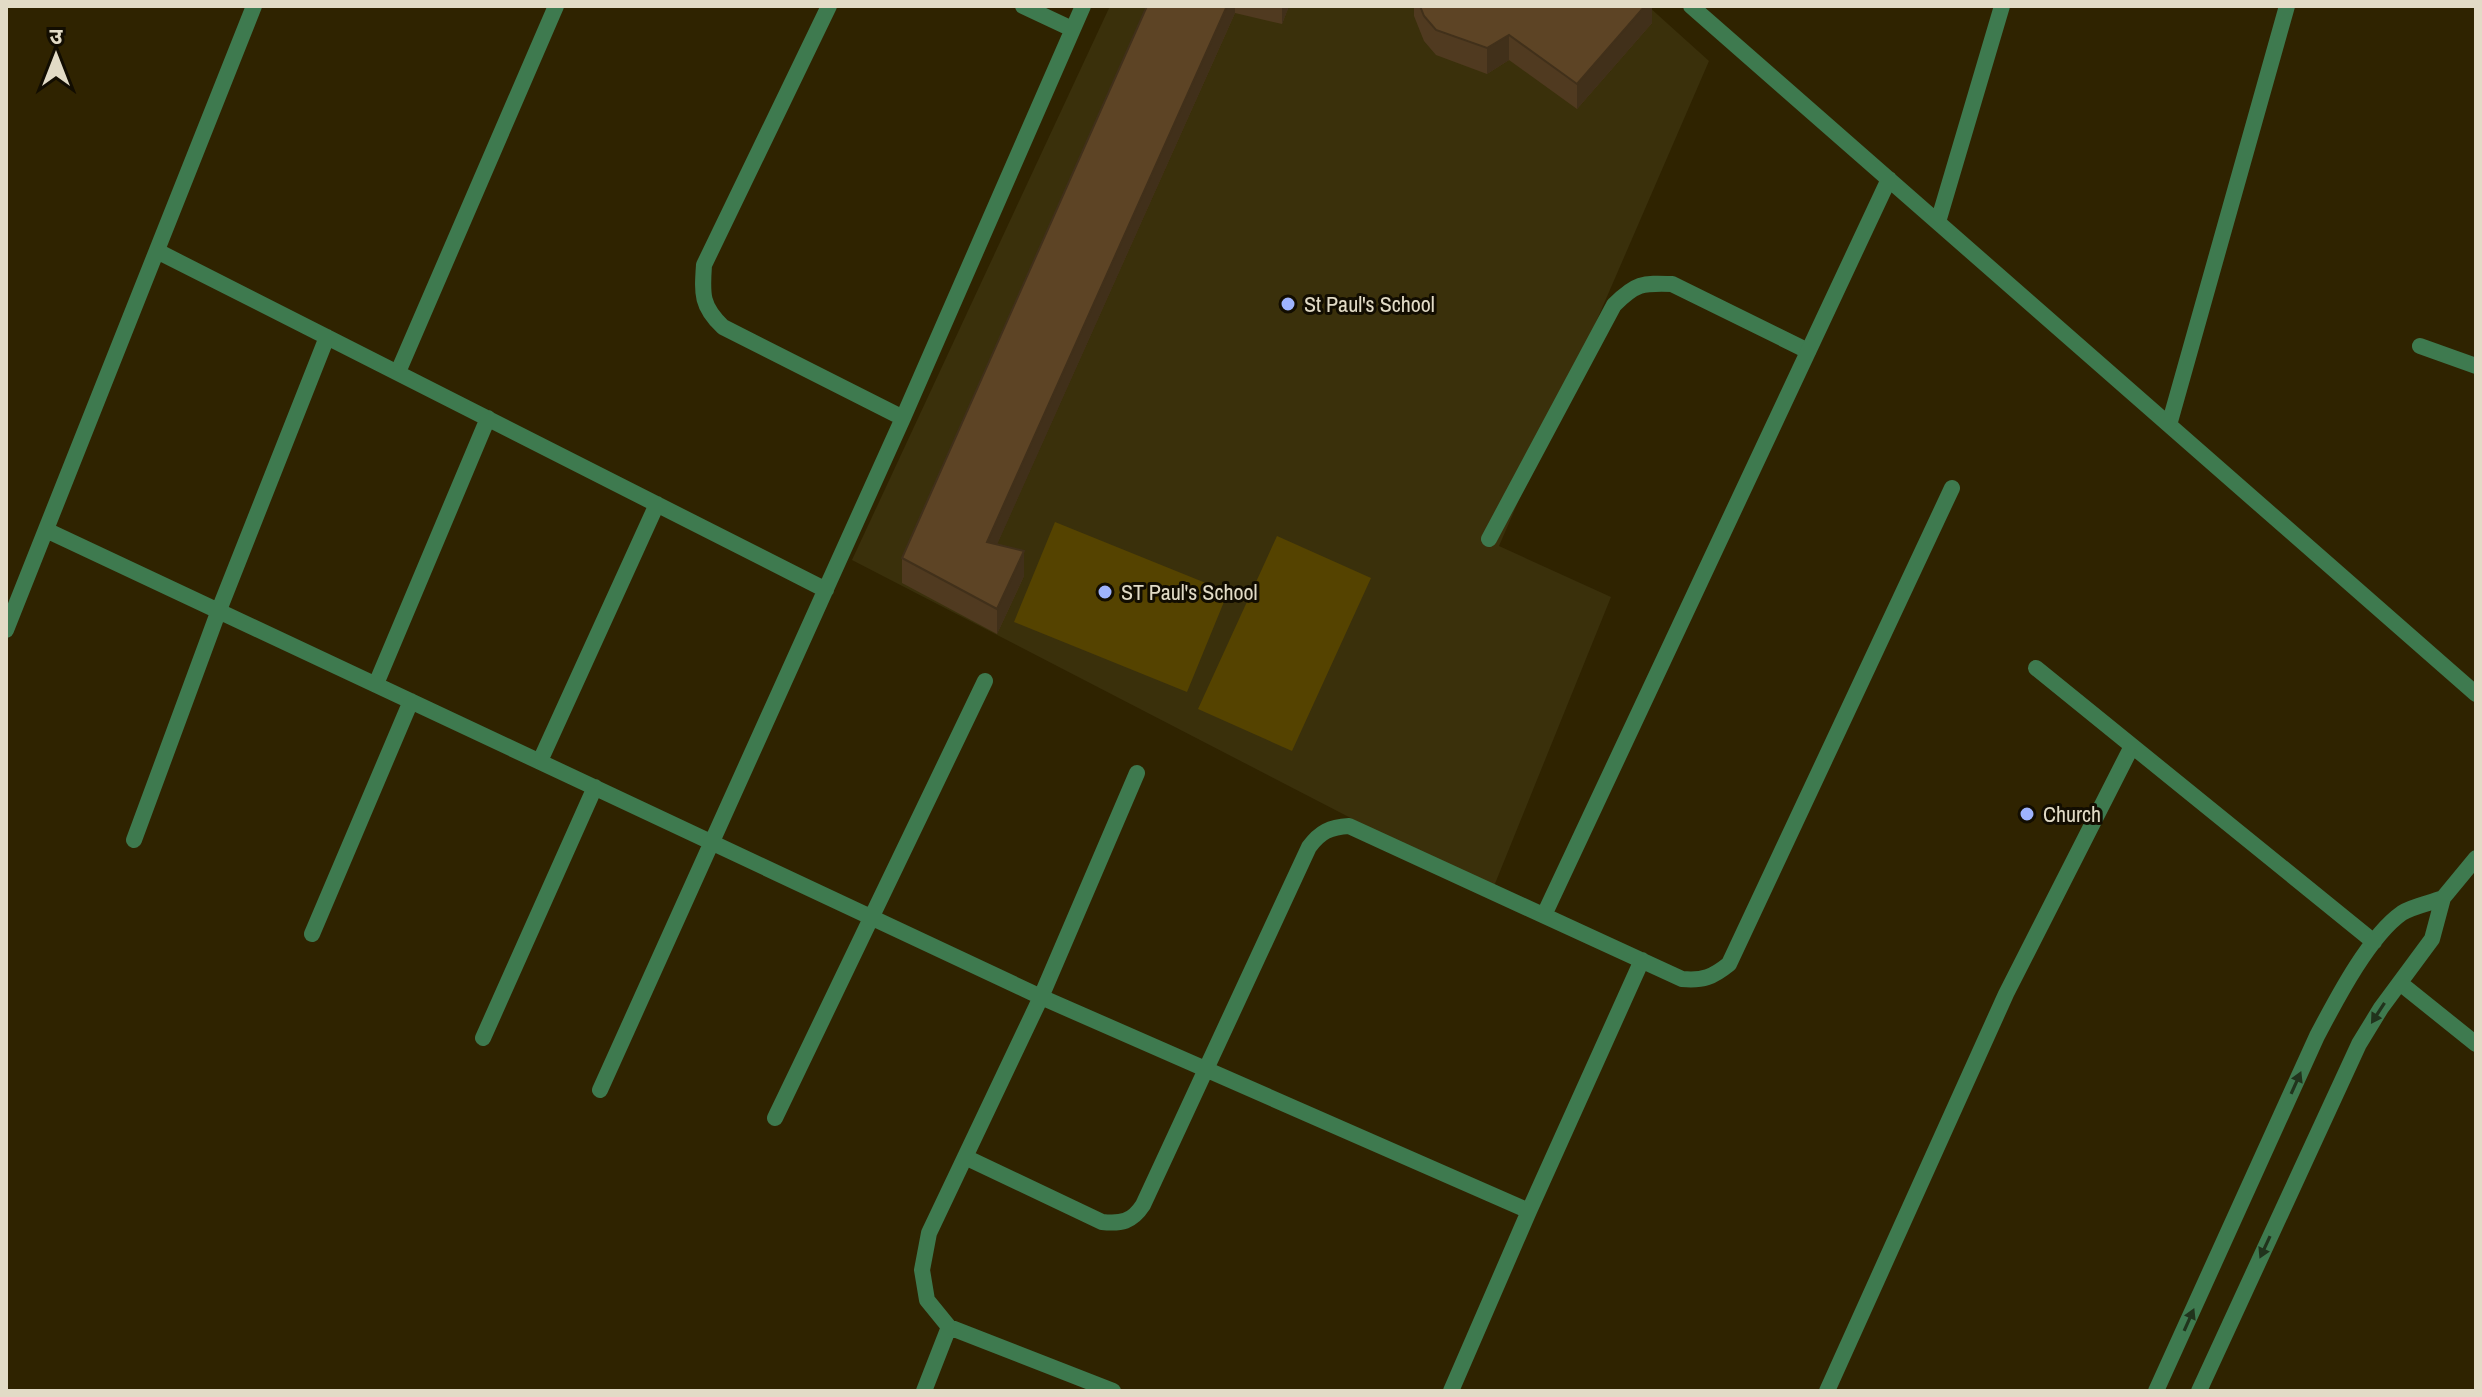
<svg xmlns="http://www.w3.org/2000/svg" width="2482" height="1397" viewBox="0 0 2482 1397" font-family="'Archivo Narrow','Noto Sans Devanagari',sans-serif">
<rect width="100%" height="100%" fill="#2f2300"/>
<path fill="#3a300b" d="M1110,6H1648L1709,61L1499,546L1611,597L1492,891L852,560Z"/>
<path fill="#554300" d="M1055,522L1228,592L1187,692L1014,622Z
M1277,536L1371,578L1292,751L1198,709Z"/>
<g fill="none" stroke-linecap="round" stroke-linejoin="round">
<path stroke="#3e7a4f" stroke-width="16" d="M1489,539L1614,305C1636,283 1642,283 1672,284L1808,351"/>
<path stroke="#3e7a4f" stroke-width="16" d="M829,6L704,265C702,294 701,306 723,327L903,418
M1023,6L1072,29
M1691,6L2476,694
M1938,222L2002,6
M159,252L826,590
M2420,346L2476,366
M398,372L556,6
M2169,425L2287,6
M46,530L1041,997L1529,1211
M6,630L254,6
M2036,668L2374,942
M376,684L488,418
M540,761L657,504
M134,840L219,610L327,337
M1544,915L1889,179
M312,934L411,701
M2400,983L2476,1044
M483,1038L595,787
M600,1090L903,418L1083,6
M775,1118L985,681
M965,1157L1102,1222C1121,1224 1132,1222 1143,1205L1309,847C1320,832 1330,827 1349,826L1682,979C1703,981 1713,977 1729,964L1952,488
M924,1391L949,1327
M1113,1391L949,1327L927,1300L922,1270L929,1233L1041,997L1137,773
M1451,1391L1529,1211L1642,960
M1827,1391L2006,994L2132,746
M2156,1391L2317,1036C2336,1000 2369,936 2402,913C2413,906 2431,903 2443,898
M2199,1391L2359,1044L2381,1008L2432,939L2443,898L2476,858"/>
</g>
<path fill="#503a20" d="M1147,6H1289L1282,24L1235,13L997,544L1024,576L997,634L902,583V558Z
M1414,6H1652V23L1577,109L1509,60L1487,74L1436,55L1424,41L1414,16Z"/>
<path fill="#41301a" d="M1227,6H1235V13L987,567V542Z
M1282,6H1289L1282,24Z
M1645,6H1652V23L1577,109V84Z
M1509,35V60L1487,74V48Z
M1024,551V576L997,634V609Z"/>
<path fill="#5d4425" stroke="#41301a" stroke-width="2" d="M1147,6H1227L987,542L1024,551L997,609L902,558Z
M1420,6H1645L1577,84L1509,35L1487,48L1436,30L1424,16Z"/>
<defs><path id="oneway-solid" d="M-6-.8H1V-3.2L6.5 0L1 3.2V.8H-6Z" transform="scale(2)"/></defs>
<g fill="#21331c">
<use href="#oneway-solid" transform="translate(2378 1013) rotate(123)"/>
<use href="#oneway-solid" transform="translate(2296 1083) rotate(-66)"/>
<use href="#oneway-solid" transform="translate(2265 1247) rotate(115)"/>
<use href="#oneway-solid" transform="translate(2189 1320) rotate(-66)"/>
</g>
<g fill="#9eb3fd" stroke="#120d01" stroke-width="3">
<circle cx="1288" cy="304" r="8"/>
<circle cx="1105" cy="592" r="8"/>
<circle cx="2027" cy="814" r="8"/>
</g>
<g text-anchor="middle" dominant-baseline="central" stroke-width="6" stroke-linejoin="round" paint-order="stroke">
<g font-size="22" fill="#e2dbc6" stroke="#120d01" text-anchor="start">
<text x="1304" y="304">St Paul's School</text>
<text x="1121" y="592">ST Paul's School</text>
<text x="2043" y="814">Church</text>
</g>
</g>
<rect width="2482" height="1397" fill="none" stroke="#e2dbc6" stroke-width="16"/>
<g transform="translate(56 56)" stroke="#120d01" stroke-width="6" paint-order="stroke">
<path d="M0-6L14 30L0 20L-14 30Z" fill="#e2dbc6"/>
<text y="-12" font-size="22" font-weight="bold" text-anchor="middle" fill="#e2dbc6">उ</text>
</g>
</svg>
